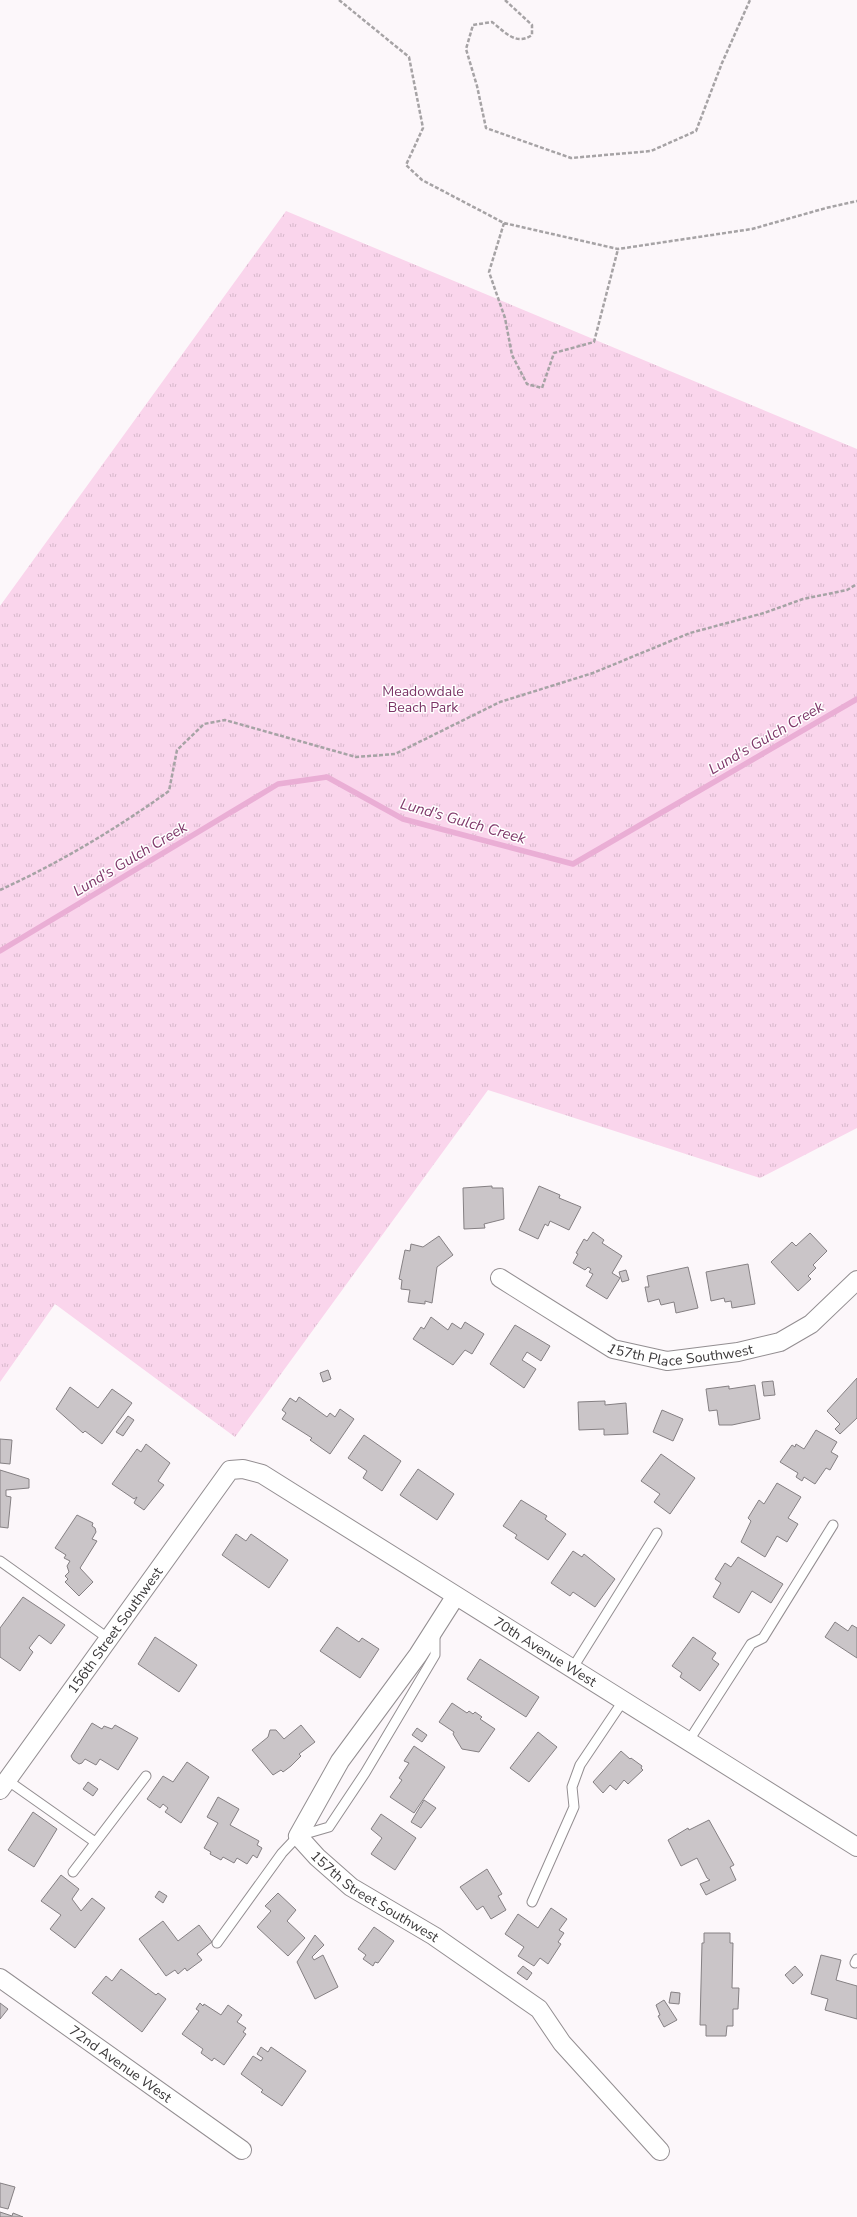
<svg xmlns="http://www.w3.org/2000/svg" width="857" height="2217" viewBox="0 0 857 2217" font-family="'Nunito Sans',sans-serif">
<defs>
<pattern id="grass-tufts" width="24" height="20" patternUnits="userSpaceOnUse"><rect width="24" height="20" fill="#fad5ec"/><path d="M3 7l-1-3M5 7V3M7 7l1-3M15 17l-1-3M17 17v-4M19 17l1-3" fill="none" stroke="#d7b8cb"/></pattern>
</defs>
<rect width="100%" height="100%" fill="#fcf7fa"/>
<path fill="url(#grass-tufts)" d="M286,211L857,449V1128L760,1178L488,1090L235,1437L55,1304L0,1382V606Z"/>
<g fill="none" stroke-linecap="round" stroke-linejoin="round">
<path stroke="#eaaed5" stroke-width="5.5" d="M0,951L278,784L327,777L403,819L573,864L857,699"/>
</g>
<path fill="#cac5c8" stroke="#858083" d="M492,1186V1188H503L504,1219L484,1224L485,1228L464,1229L463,1188Z
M539,1186L560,1195L559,1198L581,1207L569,1230L550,1221L548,1226L545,1224L538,1239L519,1230Z
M593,1232L604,1240L602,1243L622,1256L612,1273L620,1278L607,1299L586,1286L593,1274L589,1272L591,1269L588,1267L585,1270L573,1263L578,1254L576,1253L584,1239L587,1241Z
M810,1233L827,1251L813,1265L816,1268L808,1276L811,1279L798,1291L771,1262L792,1242L796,1246Z
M439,1236L453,1255L437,1267L432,1303L425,1301V1304L408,1302L410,1290L401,1289L402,1280L399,1279L405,1250L410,1251L411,1244L423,1247Z
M748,1264L755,1304L732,1308L731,1301L725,1302L724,1298L711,1301L706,1272Z
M688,1267L698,1308L676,1313L674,1302L661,1305L659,1299L648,1302L645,1287H649L647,1276Z
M626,1270L629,1280L622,1282L619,1272Z
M431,1317L448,1330L452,1323L461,1329L465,1322L484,1334L472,1354L465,1350L453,1365L413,1339L421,1327L424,1329Z
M515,1325L550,1346L541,1361L527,1352L522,1360L536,1369L524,1388L490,1364Z
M328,1370L331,1379L323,1382L320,1373Z
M857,1378V1418L840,1434L835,1429L840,1424L827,1411Z
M773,1381L775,1395L764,1396L762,1382Z
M755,1385L760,1419L732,1425H719L717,1410L709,1411L706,1389L729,1386V1389Z
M70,1387L98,1408L112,1389L132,1403L102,1444L85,1431L83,1433L56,1409Z
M299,1397L327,1417L330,1413L335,1417L340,1409L354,1419L330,1454L310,1440L312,1438L282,1419L286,1413L282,1410L290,1398L296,1402Z
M605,1401V1405L626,1403L628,1434L604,1435V1429L579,1430L578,1402Z
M662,1410L683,1419L673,1441L653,1432Z
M128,1416L134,1420L123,1436L116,1432Z
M816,1430L837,1442L831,1452L838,1456L830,1470L826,1468L815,1484L804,1477L802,1481L796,1477L798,1473L780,1462L792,1445L795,1447L796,1444L804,1449Z
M364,1435L401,1461L382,1491L363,1478L367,1471L348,1458Z
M0,1439L12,1440L10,1464L0,1463Z
M146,1444L170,1463L158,1481L164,1485L144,1510L134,1503L137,1497L134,1499L112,1484L137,1449L141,1452Z
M661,1454L695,1478L670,1514L654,1502L660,1494L641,1481Z
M418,1469L454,1494L437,1520L400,1495Z
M0,1470L29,1479V1488L6,1490V1496L11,1497L8,1528L0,1527Z
M777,1483L801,1497L788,1518L798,1524L787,1542L777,1536L765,1557L741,1542L751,1521L748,1518L759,1500L764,1504Z
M521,1500L547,1516L545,1519L566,1534L548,1560L515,1538L517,1535L503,1526Z
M77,1515L93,1523L92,1526L95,1528L96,1532L92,1539L97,1541L80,1568L93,1582L79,1596L65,1582L68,1579L65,1576L69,1572L67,1566L70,1561L64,1558L66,1555L55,1548Z
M236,1534L246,1541L251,1534L288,1560L269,1588L222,1555Z
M573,1551L582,1557L584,1554L615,1579L595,1607L573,1592L570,1596L551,1583Z
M738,1557L783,1584L771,1603L752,1591L739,1613L713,1597L721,1583L715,1579L725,1563L731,1567Z
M23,1597L65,1625L51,1644L39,1635L29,1648L33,1652L20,1671L0,1657V1628Z
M835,1622L848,1631L852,1625L857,1628V1658L825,1637Z
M337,1627L359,1642L362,1638L379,1649L360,1678L320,1651Z
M155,1637L197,1665L179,1692L138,1664Z
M693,1637L716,1653L712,1659L719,1664L700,1691L680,1677L682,1673L672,1666Z
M480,1659L539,1697L526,1717L467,1679Z
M452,1703L467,1713L469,1711L473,1714L475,1712L482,1717L480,1719L495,1729L479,1752L462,1749L453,1734L454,1732L439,1722Z
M92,1723L102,1729L104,1726L112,1729L115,1725L138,1738L118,1770L100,1759L96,1765L85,1759L82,1763L79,1764L73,1760L71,1756Z
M301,1725L315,1742L299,1754L301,1756L291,1766L283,1772L281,1770L273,1775L252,1750L268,1737L270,1730H276L284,1739Z
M417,1728L427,1735L422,1742L412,1735Z
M538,1732L557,1747L529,1782L510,1768Z
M414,1746L445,1767L414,1813L390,1797L402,1780L399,1778L409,1763L404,1761Z
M621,1751L630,1759L631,1758L642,1766L641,1768L643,1770L628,1784L624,1780L616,1790L610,1785L603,1793L593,1782Z
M187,1762L209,1777L181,1823L165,1812L168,1808L163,1804L160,1808L147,1799L163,1776L173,1782Z
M88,1782L98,1789L93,1796L83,1789Z
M218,1797L239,1809L230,1825L259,1841L257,1845L262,1848L257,1858L253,1855L247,1864L237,1858L234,1863L223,1857L221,1860L210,1854L211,1852L204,1848L218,1823L207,1817Z
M424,1800L436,1808L421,1828L411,1822Z
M33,1812L57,1829L34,1867L8,1850Z
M381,1814L416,1838L395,1870L371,1854L382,1838L371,1829Z
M709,1820L734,1865L730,1867L736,1880L706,1895L700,1884L710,1880L707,1878L697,1858L681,1866L668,1840L688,1828L689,1830Z
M487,1869L502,1894L498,1896L506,1910L491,1919L483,1906L477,1910L460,1887Z
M61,1875L79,1889L72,1899L81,1911L92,1898L105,1908L75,1948L50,1929L61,1915L41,1901Z
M159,1891L167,1896L163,1903L155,1897Z
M278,1893L296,1910L287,1921L305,1938L288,1956L257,1927L271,1911L265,1906Z
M551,1908L567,1919L559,1930L564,1933L558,1942L561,1944L548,1964L540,1958L534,1966L518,1956L524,1947L505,1934L518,1914L538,1928Z
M163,1921L178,1941L199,1925L212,1942L197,1954L202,1960L187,1971L185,1968L178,1974L175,1970L166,1976L139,1939Z
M374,1927L394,1941L378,1963L375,1962L373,1966L363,1959L366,1955L358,1949Z
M704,1933H730V1943H733L732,1988H739L738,2009H733V2026H727L726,2036H706V2025H700L702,1943H704Z
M315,1935L324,1945L312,1957L314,1960L323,1955L338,1987L315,1999L297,1962Z
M821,1955L841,1960L836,1980L857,1986V2019L825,2010L828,1999L811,1994Z
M523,1966L532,1973L527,1980L517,1973Z
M795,1966L803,1975L793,1984L785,1975Z
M121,1969L156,1995L158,1993L166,1999L142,2032L92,1993L106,1976L112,1981Z
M671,1992L680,1993L679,2004L669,2003Z
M664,2000L677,2020L664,2027L658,2016L660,2015L656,2005Z
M0,2003L8,2009L0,2019Z
M200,2003L203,2006L204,2004L221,2015L228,2005L242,2015L237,2022L246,2028L243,2032L246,2034L224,2065L214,2058L212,2061L201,2053L203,2049L182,2034L199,2011L196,2009Z
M261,2047L268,2052L271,2047L306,2071L282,2106L261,2092L263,2090L241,2074L253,2056L261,2061L263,2058L257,2054Z
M0,2183L15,2187L8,2209L0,2207Z
M0,2212L12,2216L13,2213L23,2217H0Z"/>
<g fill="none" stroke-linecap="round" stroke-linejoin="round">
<g stroke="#938e91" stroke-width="11">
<path id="lane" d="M0,1561L109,1639
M572,1669L657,1533
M688,1742L751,1644L763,1638L833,1525
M7,1780L95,1842
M73,1872L146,1776
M532,1902L574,1807L572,1787L580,1765L623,1701
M217,1943L282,1853L298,1836L329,1827L365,1773L435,1655V1634
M855,1963L857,1959"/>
</g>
<g stroke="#938e91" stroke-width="20">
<g id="street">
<path id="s1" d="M500,1278L613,1349L667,1361L738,1352L780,1342L811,1324L857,1280"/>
<path id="s2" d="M455,1597L418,1655L340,1761L298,1836L317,1857L351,1887L434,1936L539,2009L562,2043L660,2151"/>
<path id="s3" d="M0,1790L230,1470L243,1469L262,1474L857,1847"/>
<path id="s4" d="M0,1978L242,2150"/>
</g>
</g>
<path stroke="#a6a3a5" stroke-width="2.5" stroke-dasharray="4 2" stroke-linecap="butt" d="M339,0L409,57L423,128L406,165L422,180L504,223L618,249L752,229L826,208L857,201
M505,0L532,25V35C516,46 505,32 492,22L473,25L466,49L477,86L486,128L571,158L651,151L696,131L722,63L750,0
M504,223L489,272L505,318L512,355L527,384L542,388L554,353L594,342L618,249
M0,890C59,863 116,829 169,791L177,750L204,724L225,720L356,757L395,754L500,702L593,673L690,633L764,613L803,599L847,590L857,584"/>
<use href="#lane" stroke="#fff" stroke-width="9"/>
<use href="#street" stroke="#fff" stroke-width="18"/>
</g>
<g text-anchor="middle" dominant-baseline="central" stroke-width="3" stroke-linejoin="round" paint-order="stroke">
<g font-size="14" fill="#7b3466" stroke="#fff">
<text x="423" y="691">Meadowdale<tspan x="423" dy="16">Beach Park</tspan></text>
</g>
<g font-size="14" fill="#3a3839" stroke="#fff">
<text stroke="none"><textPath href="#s1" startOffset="202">157th Place Southwest</textPath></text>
<text stroke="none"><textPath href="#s3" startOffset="197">156th Street Southwest</textPath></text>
<text stroke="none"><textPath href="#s3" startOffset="761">70th Avenue West</textPath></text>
<text stroke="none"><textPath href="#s2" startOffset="385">157th Street Southwest</textPath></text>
<text stroke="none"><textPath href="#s4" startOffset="148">72nd Avenue West</textPath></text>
</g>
<g font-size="15" font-style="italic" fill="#7f386a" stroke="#fff">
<text transform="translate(766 738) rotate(-30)">Lund's Gulch Creek</text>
<text transform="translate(463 821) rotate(16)">Lund's Gulch Creek</text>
<text transform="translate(130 859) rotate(-31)">Lund's Gulch Creek</text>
</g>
</g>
</svg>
